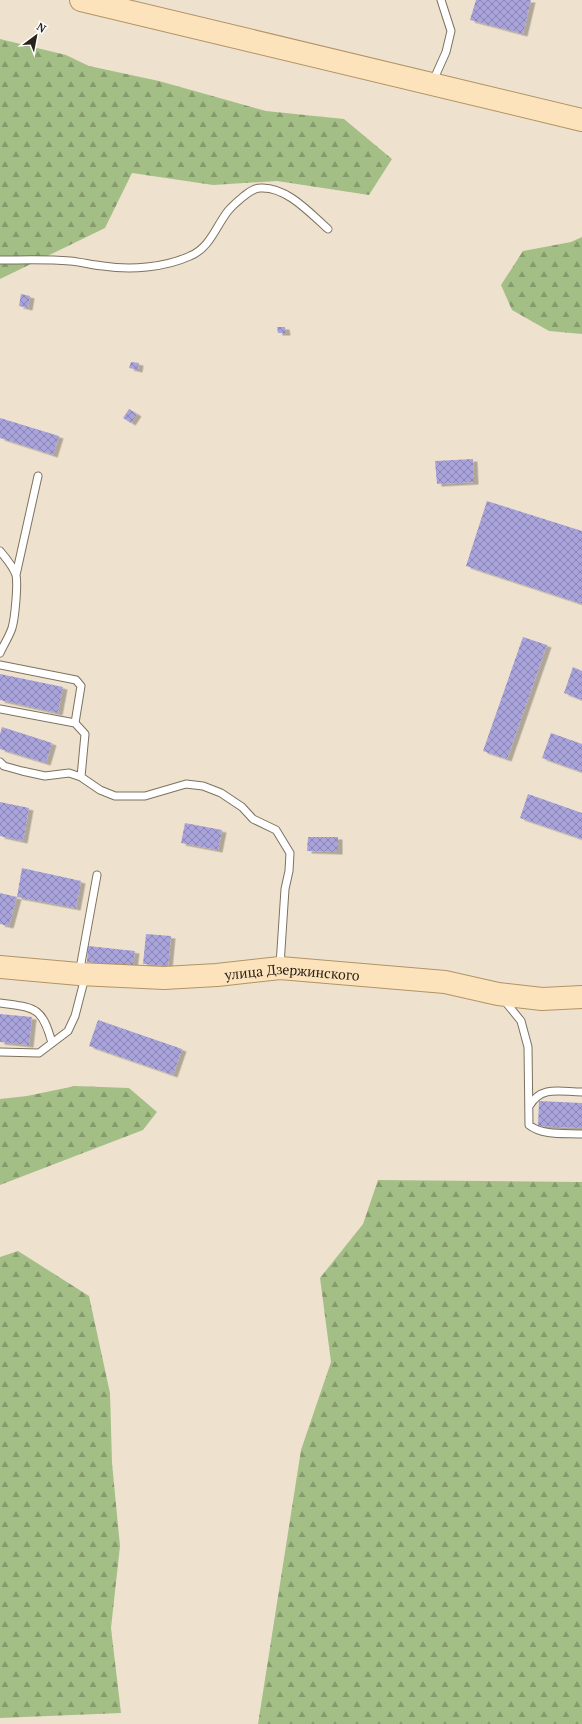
<svg xmlns="http://www.w3.org/2000/svg" width="582" height="1724" viewBox="0 0 582 1724" font-family="'PT Serif',serif">
<defs>
<pattern id="forest-firs" width="22" height="20" patternUnits="userSpaceOnUse"><rect width="22" height="20" fill="#a4bf86"/><path d="M5 1l3.5 6h-7zM16 11l3.5 6h-7z" fill="#869b6d"/></pattern>
<pattern id="building-cross-hatch" width="8" height="8" patternUnits="userSpaceOnUse"><rect width="8" height="8" fill="#a9a3dc"/><path d="M0 0l8 8M0 8l8-8" fill="none" stroke="#8a84b2"/></pattern>
<filter id="shadow"><feDropShadow dx="4.5" dy="2.5" stdDeviation="0" flood-color="#0004"/></filter>
</defs>
<rect width="100%" height="100%" fill="#eee2ce"/>
<path fill="url(#forest-firs)" d="M0,39L66,55L89,66L159,81L266,111L344,119L392,159L369,195L277,181L213,185L132,173L105,228L0,279Z
M582,237V334L549,331L512,310L501,285L523,251L571,242Z
M75,1086L129,1088L157,1112L143,1130L0,1185V1099L27,1096Z
M378,1180L582,1182V1724H258L301,1450L331,1362L320,1278L363,1224Z
M18,1251L89,1296L110,1393L112,1463L120,1546L111,1628L121,1713L0,1718V1257Z"/>
<path fill="url(#building-cross-hatch)" filter="url(#shadow)" d="M476,0H531L523,34L470,20Z
M21,294L30,296L28,308L19,306Z
M277,327H285L286,333H278Z
M131,362L139,363L138,370L129,368Z
M129,409L137,414L131,423L123,418Z
M0,418L59,436L53,455L0,438Z
M473,459L474,482L437,484L435,461Z
M487,501L582,531V604L466,566Z
M523,637L547,645L507,759L483,751Z
M573,667L582,671V700L564,693Z
M0,674L63,687L58,713L0,700Z
M2,727L52,743L46,763L0,749V734Z
M551,733L582,744V772L542,758Z
M528,794L582,813V839L520,818Z
M0,802L29,808L23,841L0,836Z
M185,823L222,830L218,850L181,843Z
M308,837H338V852L307,851Z
M22,868L81,881L76,908L17,897Z
M0,893L17,897L9,926L0,924Z
M146,934L171,936L168,966L143,964Z
M88,946L135,951L133,967L87,962Z
M0,1014L32,1017L29,1045L0,1042Z
M98,1020L182,1049L173,1075L89,1046Z
M539,1101L582,1103V1128L538,1126Z"/>
<g fill="none" stroke-linecap="round" stroke-linejoin="round">
<g stroke="#7d7260" stroke-width="9">
<path id="service" d="M433,81L446,52L451,31L441,0
M0,260C23,260 47,259 70,261C81,262 92,265 103,266C130,270 164,268 190,256C210,248 216,226 228,211C233,205 238,201 244,196C248,193 254,188 260,188C286,186 310,213 328,229
M0,551C6,558 13,566 16,575C18,584 15,618 12,628C9,637 4,644 0,653
M16,575L38,476
M0,665L76,680L81,686L75,723
M0,709L75,723L85,734L81,777
M0,762L4,766L22,771L45,776L69,773L81,777L100,790L115,796H145L186,784L203,786L221,793L242,807L253,819L276,830L290,853L289,871L285,889L280,965
M504,1000L521,1021L528,1047L529,1125C543,1136 565,1133 582,1134
M0,1003C35,1008 42,1006 52,1043
M0,1052L39,1053L68,1031L75,1016L83,985L79,974L97,875
M530,1105C542,1085 561,1092 582,1092"/>
</g>
<g stroke="#b19365" stroke-width="24">
<g id="primary">
<path d="M81,0L582,120"/>
<path id="s1" d="M0,967L79,974L164,978L217,975L280,968L445,982L498,994L542,999L582,997"/>
</g>
</g>
<use href="#service" stroke="#fff" stroke-width="7"/>
<use href="#primary" stroke="#fde3bb" stroke-width="22"/>
</g>
<g text-anchor="middle" dominant-baseline="central" stroke-width="4" stroke-linejoin="round" paint-order="stroke">
<g font-size="14" fill="#27221b" stroke="#fff">
<text stroke="none"><textPath href="#s1" startOffset="293">улица Дзержинского</textPath></text>
</g>
</g>
<g transform="translate(36 36) rotate(32)" stroke="#ffffff" stroke-width="3" paint-order="stroke">
<path d="M0-3L7 15L0 10L-7 15Z" fill="#27221b"/>
<text y="-6" font-size="11" font-weight="bold" text-anchor="middle" fill="#27221b">N</text>
</g>
</svg>
